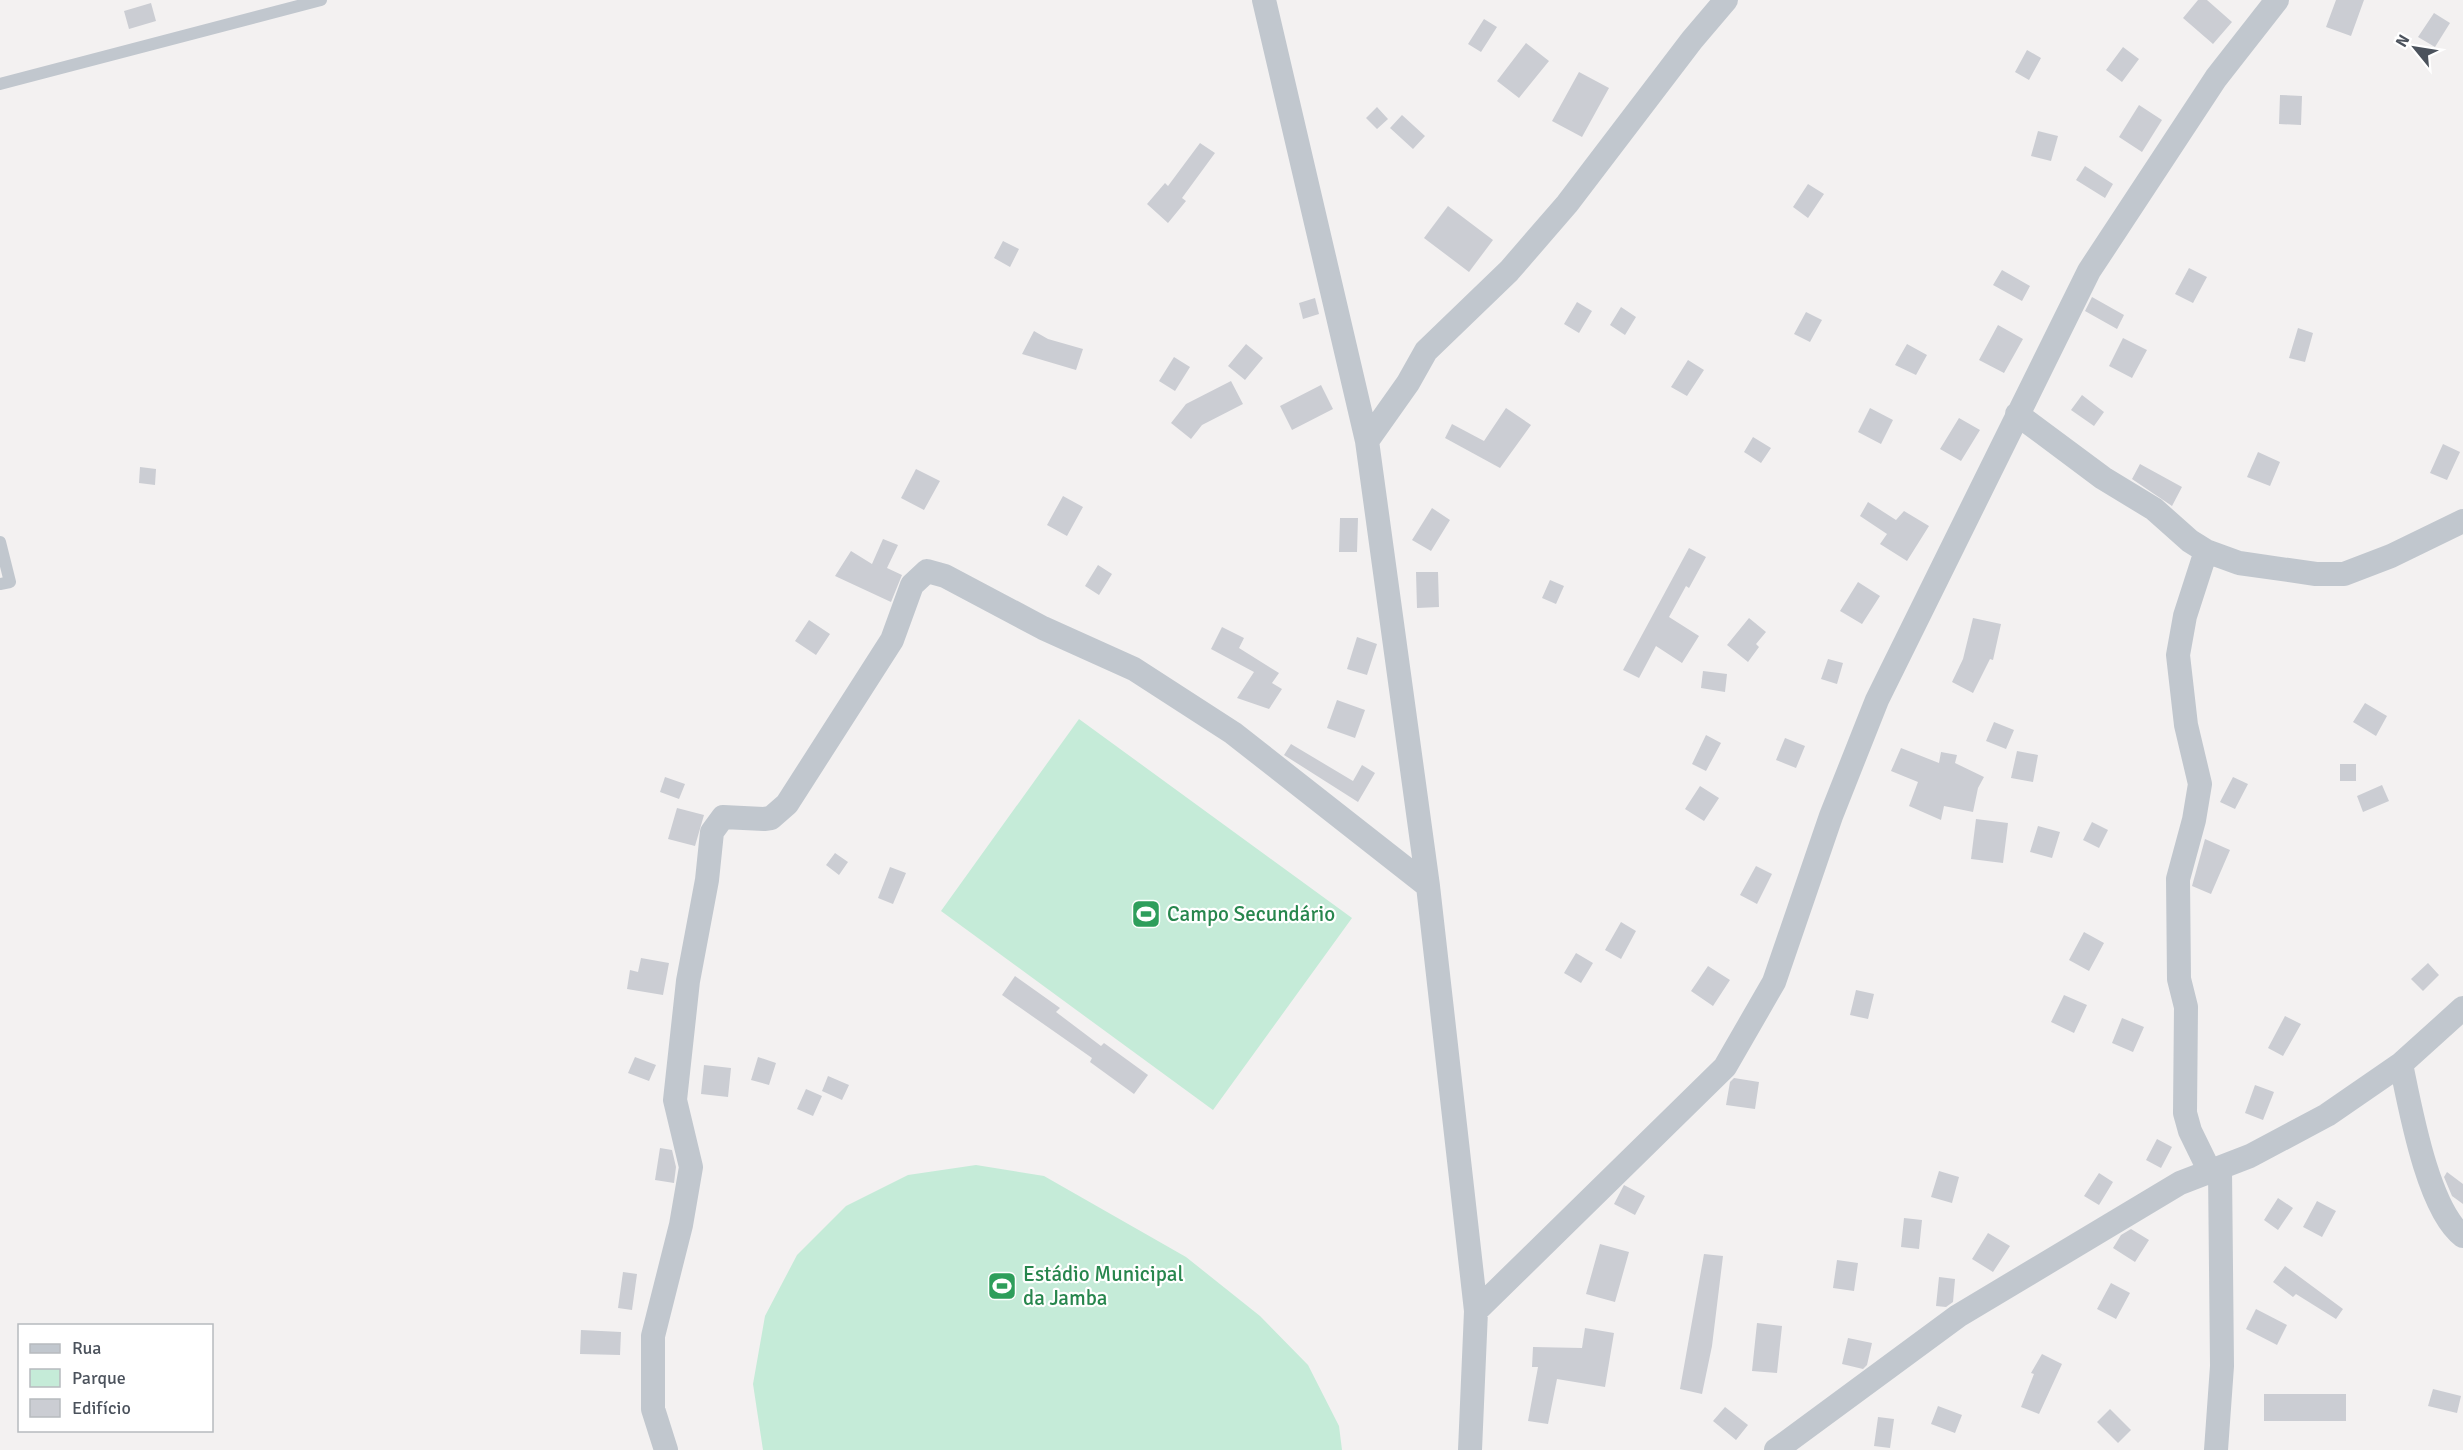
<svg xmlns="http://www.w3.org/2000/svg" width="2463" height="1450" viewBox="0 0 2463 1450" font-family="Signika,sans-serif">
<rect width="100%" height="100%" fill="#f3f1f1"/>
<path fill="#c5ebd8" d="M1079,719L1352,918L1213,1110L941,911Z
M976,1165L1044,1176L1186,1257L1260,1316L1308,1365L1339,1426L1342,1450H763L753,1384L765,1316L797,1255L846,1206L908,1175Z"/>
<path fill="#cbcdd3" d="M2198,0H2207L2232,22L2213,44L2183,18Z
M2336,0H2364L2351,36L2326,27Z
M151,3L156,21L129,29L124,11Z
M2434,13L2450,23L2435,47L2418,37Z
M1484,19L1497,27L1481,52L1468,44Z
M1526,43L1549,61L1519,98L1497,81Z
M2123,47L2139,59L2122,82L2106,70Z
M2027,50L2041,58L2029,80L2015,72Z
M1579,72L1609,88L1582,137L1552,121Z
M2280,95L2302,96L2301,125L2279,124Z
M2139,105L2162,120L2142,152L2119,137Z
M1377,107L1388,119L1377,129L1366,118Z
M1402,115L1425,136L1413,149L1390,128Z
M2038,131L2058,136L2051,161L2031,156Z
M1200,143L1215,153L1182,198L1186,201L1168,223L1147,204L1165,183L1168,186Z
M2085,166L2113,184L2105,198L2076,180Z
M1808,184L1824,194L1808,218L1793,207Z
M1448,206L1493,240L1469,272L1424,238Z
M1003,241L1019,249L1010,267L994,258Z
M2189,268L2207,277L2193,303L2175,294Z
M2002,270L2030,286L2022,301L1993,285Z
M2092,297L2124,315L2117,329L2085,311Z
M1315,298L1319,314L1303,319L1299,303Z
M1577,302L1592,311L1579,333L1564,324Z
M1621,307L1636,317L1625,335L1610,325Z
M1806,312L1822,320L1810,342L1794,334Z
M1998,325L2023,339L2004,373L1979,360Z
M2298,328L2313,333L2305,362L2289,358Z
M1034,331L1048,339L1083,349L1076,370L1022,354Z
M2123,338L2147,350L2132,378L2109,366Z
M1246,344L1263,358L1245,380L1228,366Z
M1907,344L1927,355L1916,375L1895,365Z
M1174,357L1190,367L1175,391L1159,381Z
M1688,360L1704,370L1687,396L1671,387Z
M1231,381L1243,404L1202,425L1191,439L1171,423L1186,404Z
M1321,385L1333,409L1292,430L1280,406Z
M2082,395L2104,412L2094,426L2071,410Z
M1506,408L1531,425L1500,468L1445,438L1452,424L1484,441Z
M1870,408L1893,420L1881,444L1858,432Z
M1959,418L1980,430L1961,461L1940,449Z
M1753,437L1771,448L1761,463L1744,452Z
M2443,444L2460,452L2447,480L2430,473Z
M2258,452L2280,462L2270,486L2247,477Z
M2140,464L2182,487L2172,506L2132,479Z
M140,467L156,469L155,485L139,483Z
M916,469L940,481L924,510L901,498Z
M1063,496L1083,507L1067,536L1047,525Z
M1868,502L1896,520L1904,511L1929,526L1907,561L1880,544L1887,534L1860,516Z
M1432,508L1450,520L1431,551L1412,540Z
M1340,518H1358L1357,552H1339Z
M883,539L898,545L887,568L902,575L891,602L835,576L851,551L872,564Z
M1689,548L1706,557L1689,588L1686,586L1669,617L1699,636L1682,663L1656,646L1639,678L1623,670Z
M1098,565L1112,574L1099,595L1085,586Z
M1416,572H1438L1439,607L1417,608Z
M1550,580L1564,586L1556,604L1542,598Z
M1858,582L1880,596L1862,624L1840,611Z
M1749,618L1766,632L1756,644L1759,647L1748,662L1727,645Z
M1973,618L2001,624L1993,660L1990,659L1973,693L1952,682L1963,659Z
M809,620L830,634L816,655L795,641Z
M1222,627L1244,638L1239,648L1279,673L1272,683L1282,689L1269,709L1237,698L1254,672L1211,649Z
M1357,637L1377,644L1367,675L1347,669Z
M1828,659L1843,663L1837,684L1821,679Z
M1703,671L1727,674L1725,692L1701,688Z
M1337,700L1365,710L1355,738L1327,728Z
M2365,703L2387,716L2376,736L2353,722Z
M1994,722L2014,730L2006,749L1986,741Z
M1706,735L1721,743L1706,771L1692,764Z
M1785,738L1805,746L1796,768L1776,760Z
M1291,744L1353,781L1362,765L1375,773L1358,802L1284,755Z
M1901,748L1939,763L1941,752L1957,755L1955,763L1984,777L1978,788L1973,812L1944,806L1941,820L1909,806L1918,782L1891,771Z
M2017,751L2038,755L2033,782L2011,778Z
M2340,764H2356V781H2340Z
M665,777L685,784L679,799L660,792Z
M2233,777L2248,784L2235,809L2220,802Z
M2382,785L2389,801L2363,812L2357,796Z
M1700,786L1719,798L1704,821L1685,809Z
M677,808L704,815L695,846L668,839Z
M1976,819L2008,823L2003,863L1971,859Z
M2092,822L2108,830L2099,848L2083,840Z
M2038,826L2060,832L2052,858L2030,852Z
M2205,839L2230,850L2211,894L2192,886Z
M835,853L848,862L839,875L826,865Z
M1756,866L1772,874L1757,904L1740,895Z
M890,867L906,873L893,904L878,898Z
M1621,922L1636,931L1621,959L1605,950Z
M2084,932L2104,943L2089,971L2069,960Z
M1576,953L1593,963L1581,983L1564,973Z
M641,958L669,963L663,995L627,989L630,970L638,972Z
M2428,963L2439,975L2423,991L2411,979Z
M1708,966L1730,980L1713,1006L1691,991Z
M1015,976L1060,1008L1056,1012L1101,1046L1104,1043L1148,1075L1134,1094L1090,1062L1092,1058L1002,995Z
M1856,990L1874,994L1868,1019L1850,1015Z
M2064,995L2087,1005L2074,1033L2051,1022Z
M2285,1016L2301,1024L2283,1056L2268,1048Z
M2122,1018L2144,1027L2133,1052L2112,1043Z
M635,1057L656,1065L649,1081L628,1073Z
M758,1057L776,1063L769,1085L751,1080Z
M704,1065L731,1068L728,1097L701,1094Z
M828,1076L849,1085L842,1100L822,1091Z
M1734,1078L1759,1082L1755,1109L1726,1105L1730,1082Z
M2255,1085L2274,1092L2263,1120L2245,1113Z
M806,1089L822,1096L813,1116L797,1109Z
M2157,1139L2172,1147L2161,1168L2146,1160Z
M660,1148L672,1150L676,1167L674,1183L655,1180Z
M1939,1171L1959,1177L1952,1203L1931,1197Z
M2447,1172L2463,1184V1204L2452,1196L2444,1177Z
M2099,1173L2113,1182L2099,1205L2084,1196Z
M1624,1185L1645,1196L1635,1215L1614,1204Z
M2278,1198L2293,1208L2278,1230L2264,1220Z
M2317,1201L2336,1211L2322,1237L2303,1227Z
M1904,1218L1922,1220L1919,1249L1901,1247Z
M2131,1229L2149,1240L2135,1262L2113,1248L2121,1235Z
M1988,1233L2010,1246L1993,1272L1972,1259Z
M1600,1244L1629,1252L1615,1302L1586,1294Z
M1704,1254L1723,1256L1712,1346L1702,1394L1680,1389Z
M1837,1260L1858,1263L1854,1291L1833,1288Z
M2285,1266L2343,1309L2336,1319L2296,1294L2293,1297L2273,1282Z
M623,1272L637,1274L632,1310L618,1308Z
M1939,1277L1955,1279L1953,1302L1946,1307L1936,1306Z
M2111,1283L2130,1293L2116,1319L2097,1309Z
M2256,1309L2287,1325L2277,1345L2246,1329Z
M1757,1323L1782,1326L1777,1373L1752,1371Z
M1585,1328L1614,1333L1605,1387L1557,1379L1548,1424L1528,1421L1538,1367H1532L1533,1347L1582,1348Z
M581,1330L621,1332L620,1355L580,1354Z
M1848,1338L1872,1343L1867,1365L1863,1369L1842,1364Z
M2042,1354L2062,1364L2039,1414L2021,1407L2034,1374L2031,1373Z
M2433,1389L2461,1396L2457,1413L2428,1406Z
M2264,1394H2346V1421H2264Z
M1938,1406L1962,1415L1955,1433L1931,1424Z
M1725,1407L1748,1425L1736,1440L1713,1421Z
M2110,1409L2131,1430L2118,1443L2097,1422Z
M1878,1417L1894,1419L1890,1448L1874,1446Z"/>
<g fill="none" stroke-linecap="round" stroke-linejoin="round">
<path stroke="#c1c7ce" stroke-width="12" d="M0,84L321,0
M0,542L10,582L0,584"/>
<path stroke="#c1c7ce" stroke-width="24" d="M1264,0L1367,441L1428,886L1476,1311L1470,1450
M2017,414L2103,478L2154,509L2190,541L2206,551L2239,563L2316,574H2344L2391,556L2463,521
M1367,441L1408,383L1426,351L1509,271L1567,204L1692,40L1726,0
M2206,551L2185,616L2178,655L2186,725L2200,784L2194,820L2178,879L2179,979L2186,1007L2185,1113L2190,1131L2210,1172
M2401,1064C2410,1107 2428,1210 2463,1236
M1476,1311L1725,1067L1774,982L1831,816L1877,700L2089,271L2216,78L2277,0
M666,1450L653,1409V1336L681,1225L691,1167L675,1100L688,981L707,880L712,832L723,817L764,819L771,818L787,804L892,640L912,585L927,571L945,576L1043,628L1134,669L1233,733L1428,886
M1776,1450L1958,1316L2180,1183L2250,1156L2327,1115L2401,1064L2463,1008
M2216,1450L2222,1366L2220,1169"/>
</g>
<defs>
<g id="stadium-square" transform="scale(1.5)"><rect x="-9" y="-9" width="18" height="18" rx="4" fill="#2e9e5b" stroke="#fff"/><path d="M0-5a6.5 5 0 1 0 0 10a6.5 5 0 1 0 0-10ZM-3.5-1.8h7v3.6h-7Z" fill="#fff"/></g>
</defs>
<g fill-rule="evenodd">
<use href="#stadium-square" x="1146" y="914"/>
<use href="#stadium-square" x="1002" y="1286"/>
</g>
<g text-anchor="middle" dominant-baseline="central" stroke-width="4.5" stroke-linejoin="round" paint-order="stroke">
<g font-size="21" fill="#27864d" stroke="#fff" text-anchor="start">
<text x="1167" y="914">Campo Secundário</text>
<text x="1023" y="1274">Estádio Municipal<tspan x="1023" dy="24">da Jamba</tspan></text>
</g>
</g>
<rect x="18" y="1324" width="195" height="108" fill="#ffffff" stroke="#b7babe" stroke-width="1.5"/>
<rect x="30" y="1344" width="30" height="9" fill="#c1c7ce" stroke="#b7babe" stroke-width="1.5"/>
<text x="72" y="1354" font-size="18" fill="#4b525c">Rua</text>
<rect x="30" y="1369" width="30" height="18" fill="#c5ebd8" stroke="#b7babe" stroke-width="1.5"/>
<text x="72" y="1384" font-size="18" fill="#4b525c">Parque</text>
<rect x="30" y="1399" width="30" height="18" fill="#cbcdd3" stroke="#b7babe" stroke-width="1.5"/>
<text x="72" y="1414" font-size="18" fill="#4b525c">Edifício</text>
<g transform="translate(2415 48) rotate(300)" stroke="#ffffff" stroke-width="4.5" paint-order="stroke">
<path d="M0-4.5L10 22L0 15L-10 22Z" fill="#4b525c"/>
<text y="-9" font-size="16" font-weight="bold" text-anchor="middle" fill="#4b525c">N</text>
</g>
</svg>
